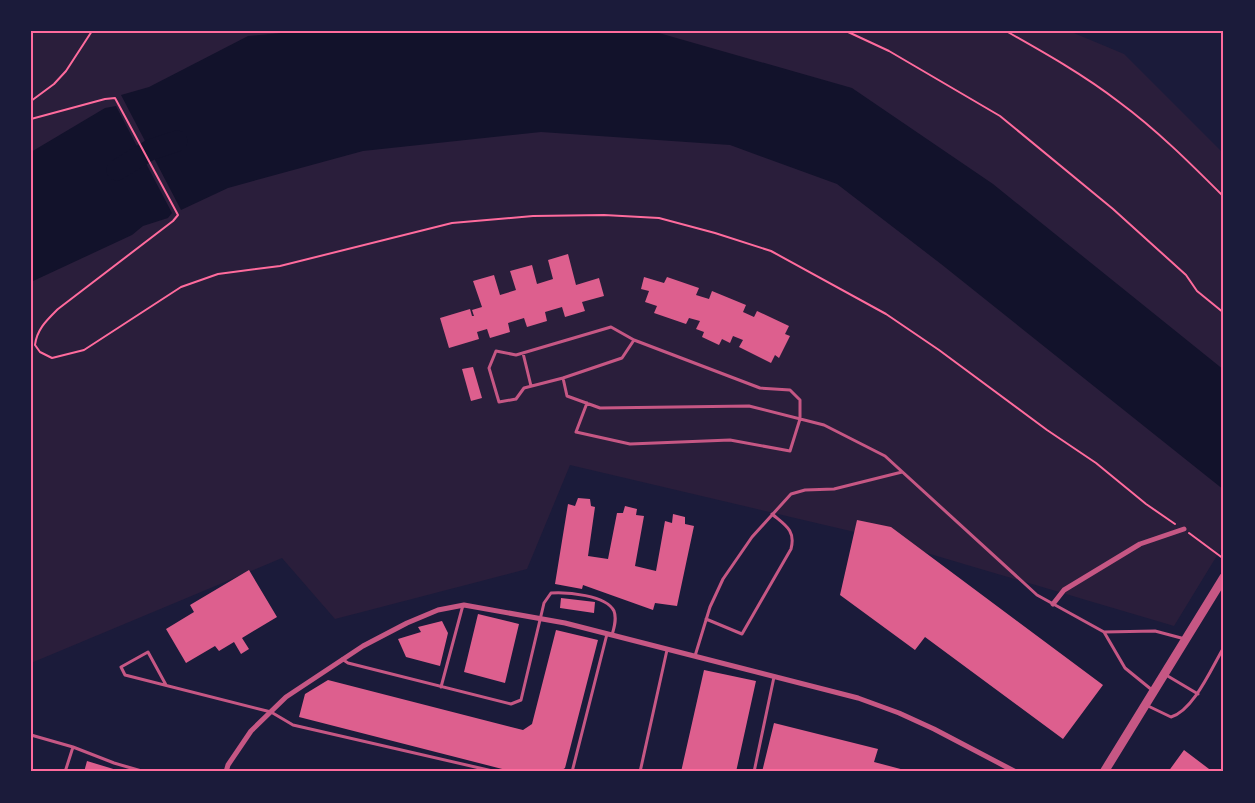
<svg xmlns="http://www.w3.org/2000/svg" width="1255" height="803" viewBox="0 0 1255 803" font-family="'Alegreya Sans',sans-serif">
<rect width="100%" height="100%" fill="#1b1b3a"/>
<path fill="#2a1e3b" d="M31,31H1069L1124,54L1224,154V544L1174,626L859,533L570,465L527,569L335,619L282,558L31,663Z"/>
<path fill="#12122b" d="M304,31H652L852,88L993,184L1224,370V490L941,264L837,184L730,145L541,132L363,151L228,188L181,210L121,95L149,87L248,36Z
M116,106L172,213L168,218L143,226L132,235L31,282V152L105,108Z"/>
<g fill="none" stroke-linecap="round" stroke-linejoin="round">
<path stroke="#12122b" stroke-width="21" d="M117,170L150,150L177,141"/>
</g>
<path fill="#dd5f8e" d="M568,254L576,285L599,278L604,296L582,302L585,311L565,317L562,307L545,312L547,321L527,327L524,318L508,323L510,332L490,338L487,329L477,332L479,339L449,348L440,318L470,309L472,316H474L472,310L482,307L473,281L494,275L500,295L516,290L510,271L532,265L537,284L553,279L548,260Z
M644,277L664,283L667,277L699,288L696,295L709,299L712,291L746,305L743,312L754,317L757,311L789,326L785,334L790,336L779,358L775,355L771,363L739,347L743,340L733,336L730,343L722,339L719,345L702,337L704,332L696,329L700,321L689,318L686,324L654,313L657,306L645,302L649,291L641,289Z
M473,367L482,398L471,401L462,369Z
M578,498L590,499L591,506L595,507L588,556L608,559L617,513H623L625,506L637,509L636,515L644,516L635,566L656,571L665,521L672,523L673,514L685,517V524L694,526L677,606L655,603L653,610L583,585L582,589L555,584L568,504L575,506Z
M857,520L891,527L1103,685L1063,739L925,637L915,650L840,595Z
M249,570L277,617L242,638L249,649L241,654L234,642L219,651L215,646L186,663L166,629L194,612L190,605Z
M561,598L595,602L594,613L560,608Z
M478,614L519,624L505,683L464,672Z
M442,621L448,633L440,666L406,657L398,639L421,632L418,627Z
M556,630L598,640L565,768L559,772H514L299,717L305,694L328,680L523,730L532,724Z
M704,670L756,681L736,772H681Z
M774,723L878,749L874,762L912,772H762Z
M1184,750L1213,772H1168Z
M87,761L120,771V772H84Z"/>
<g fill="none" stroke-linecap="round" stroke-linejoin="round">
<path stroke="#ff6b9d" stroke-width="2" d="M846,31L889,51L1000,116L1113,209L1186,275L1197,291L1224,313
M1006,31C1045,53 1084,75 1119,102C1157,130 1191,164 1224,197
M31,101L54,84L66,71L92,31
M31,119L105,99L115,98L178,215L173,221L58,309C47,320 37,329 35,345L40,352L52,358L84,350L181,287L218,274L280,266L452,223L533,216L604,215L659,218L715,233L771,251L886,314L939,350L1047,430L1096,463L1146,504L1175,524
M1189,533L1224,559"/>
<path stroke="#c65784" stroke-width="3" d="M523,353L531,386
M563,378L524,388L516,399L499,402L489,368L496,351L516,355L611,327L634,340
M587,403L576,432L630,444L730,440L790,451L800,419V400L790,390L760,388L634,340L622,358L563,378L567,396L600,408L749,406L824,425L885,456L1037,595L1104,632
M706,619L742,634L791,549C796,530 785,525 772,514
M695,656L710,607L723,579L752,537L791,494L805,490L834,489L902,472
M342,659L348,663L511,704L521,700L544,603L551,593C567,592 606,595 614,611C617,619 614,628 612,635
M1166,675L1198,694
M166,685L148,652L121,667L125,675L271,712L293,725L497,772
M441,687L463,605
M1152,690L1125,668L1104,632L1155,631L1185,639
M1146,705L1171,717C1194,710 1212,667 1224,647
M31,735L73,747
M65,772L73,747L114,763L145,772
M572,772L607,634
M640,772L667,650
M754,772L774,677"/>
<path stroke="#c65784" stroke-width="5" d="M1053,604L1064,590L1140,544L1184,529
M226,772L228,765L251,731L286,697L363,646L407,623L438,610L464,605L565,623L858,698L899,713L934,729L1016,772"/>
<path stroke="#c65784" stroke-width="9" d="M1104,772L1224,577"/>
</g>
<rect width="1255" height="803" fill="none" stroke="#1b1b3a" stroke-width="65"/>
<rect x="32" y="32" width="1190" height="738" fill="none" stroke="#ff6b9d" stroke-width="2"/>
</svg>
